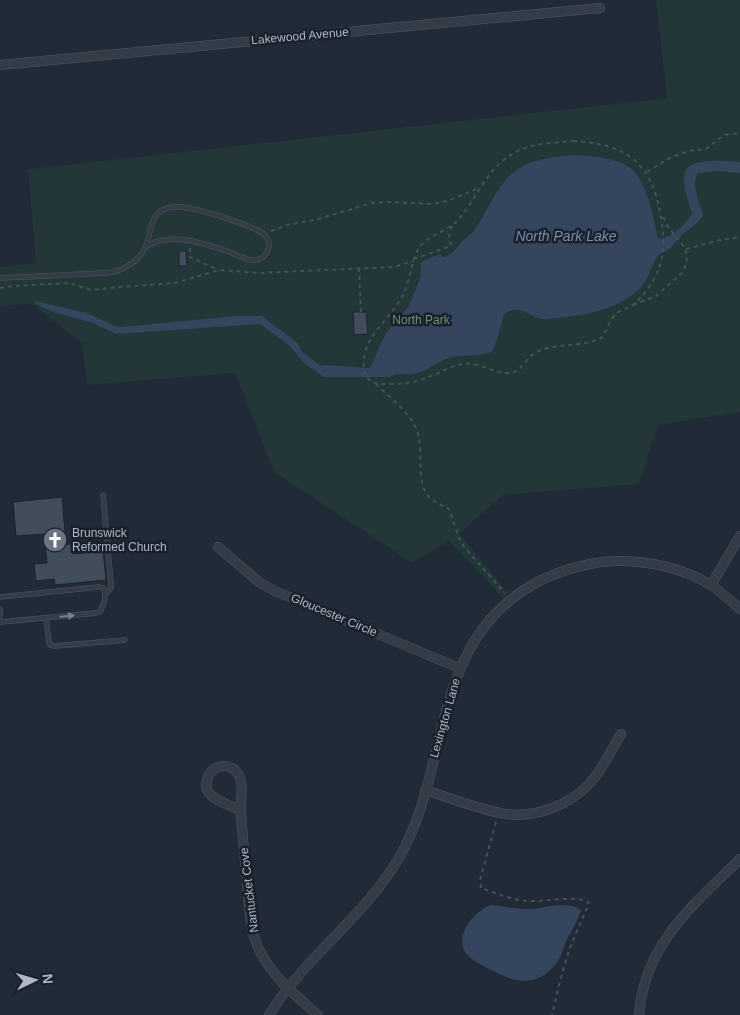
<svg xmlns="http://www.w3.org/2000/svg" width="740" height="1015" viewBox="0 0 740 1015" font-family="Helvetica,sans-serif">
<rect width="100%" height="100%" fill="#212a37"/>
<path fill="#233638" d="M656,0H740V412L658,425L639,484L503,495L459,533L508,593L503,598L449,541L412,563L274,472L235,373L87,385L82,343L35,306L28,304L0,306V267L36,263L28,169L667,98Z"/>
<path fill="#35455e" d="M574,155C593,156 627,158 638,176C650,195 653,218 658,239C671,238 685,225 692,214C689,201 681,186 685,172C690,157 728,161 740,162V173L716,171L698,173C690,188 701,202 703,216C697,224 691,228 683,234C677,238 674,246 668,250C665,252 660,253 658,256C652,263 650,275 644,283C624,311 579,316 547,319C531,321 523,302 504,314L498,337L492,352C478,357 463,354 449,358C436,362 426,372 413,374C404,375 398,372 390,377H324L304,363L290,346L260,324L116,334L93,323L53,312L36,304L34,301L87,313L115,326L122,327L235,316H262L295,341L299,345L301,351L321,366L324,365L370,368L386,333L409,306L421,276V262L440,254L444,257C451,255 455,250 459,245C463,239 471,235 475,229C490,208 498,180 521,167C537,158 556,157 574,155Z
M491,905C504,906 518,910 531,909C546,908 566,900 581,910C578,921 571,931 566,941C563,949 561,959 555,965C536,987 516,983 494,971C485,967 471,961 465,952C454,934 476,910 491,905Z"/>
<path fill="#424d5c" stroke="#1c232e" d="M179,251H186L187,266H179Z
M353,312H366L368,334L354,335Z
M62,497L66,544H72L73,554L103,551L106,580L55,585L54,579L36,581L34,564L47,563L44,534L16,536L13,502Z"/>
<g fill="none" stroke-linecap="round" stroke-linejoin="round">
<g stroke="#4f5762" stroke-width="5.5">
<path id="lane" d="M0,278L106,273C124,271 141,261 147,243C150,232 151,218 161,211C168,206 179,206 187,208C203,210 251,225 264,234C267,237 268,240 269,244C268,255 263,260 252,260C244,259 236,255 229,252C202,243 173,232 146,246
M103,495L111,584V588L106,594
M0,597L99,587L103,588C107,597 104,603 100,612L96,613L1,622
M0,609V622
M46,618L49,641L50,645L55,646L125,640"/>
</g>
<g stroke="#4f5762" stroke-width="10">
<path id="street" d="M0,65L600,8
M218,547L259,582L275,591L459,668
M711,585L740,536
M425,790C451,798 480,810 506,814C536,818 570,805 590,783C603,769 611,750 621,734
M240,810C226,803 199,798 208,777C210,772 214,768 219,767C228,764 237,769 240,778C244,789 240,801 241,812C242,835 245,858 247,880C249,903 249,926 258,947C271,976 295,995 318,1015
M269,1015C305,957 364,917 399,858C450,770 430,651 524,590C547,575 574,566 602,562C638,558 680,566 711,585C721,592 731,601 740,609
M639,1015C644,945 693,905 740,859"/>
</g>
<path stroke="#405356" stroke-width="2" stroke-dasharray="4 4" stroke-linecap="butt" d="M573,141C627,144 652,163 661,217C664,235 665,256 657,273C652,284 641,300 631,306C626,309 619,310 615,315C609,321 607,331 601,338C581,348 555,342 535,353C525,358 523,372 509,373C494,374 480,362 465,364C451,365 439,374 426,378C415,383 401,384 389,384C382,384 376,385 371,381C366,378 365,374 364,368C360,337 392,319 404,293C411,278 411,257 422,244C432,234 447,231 457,221C475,202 483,176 505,159C525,143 550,143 573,141Z
M647,172L668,159L688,151L706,149L724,135L740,133
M271,231L288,225L318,219L372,203L385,202L432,204L447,201L479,188
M190,248V257L218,270
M686,249L720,240L740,237
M414,259L451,246L449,236L452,226
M359,268L361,312
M0,288L13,286L69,283L91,290L119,287L175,283L219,270L258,273L393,267L414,261
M633,305L656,296L682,273L687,263L686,249L668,227L662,214
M376,384C389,397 407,410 415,426C426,447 414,481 429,497C435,503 443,505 449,509L459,538L465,548L505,593
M496,822L480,880L481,888C498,894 517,902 535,901C548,901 580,895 589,903L569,950L560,981L552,1015"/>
<use href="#lane" stroke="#343c48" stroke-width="4.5"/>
<use href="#street" stroke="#343c48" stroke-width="9"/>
</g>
<defs><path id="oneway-solid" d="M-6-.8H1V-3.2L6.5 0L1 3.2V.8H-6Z" transform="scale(1.25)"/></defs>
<use fill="#77808c" href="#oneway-solid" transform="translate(67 616) rotate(-5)"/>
<defs>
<g id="church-disc" transform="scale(1.25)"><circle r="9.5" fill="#6b7280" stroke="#1a212c"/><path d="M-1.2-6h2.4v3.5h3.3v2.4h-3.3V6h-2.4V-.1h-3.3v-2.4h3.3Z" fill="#fff"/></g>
</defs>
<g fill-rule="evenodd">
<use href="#church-disc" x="55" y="540"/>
</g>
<g text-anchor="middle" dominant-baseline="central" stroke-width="5" stroke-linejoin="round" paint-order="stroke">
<g font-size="12" fill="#aeb7c4" stroke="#1a212c">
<text transform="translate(300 36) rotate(-5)">Lakewood Avenue</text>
<text transform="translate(334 615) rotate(23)">Gloucester Circle</text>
<text transform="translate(445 718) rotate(-74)">Lexington Lane</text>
<text transform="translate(249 890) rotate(-97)">Nantucket Cove</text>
</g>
<g font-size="12" fill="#669472" stroke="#1a212c">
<text x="421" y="320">North Park</text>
</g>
<g font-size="12" fill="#aeb7c4" stroke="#1a212c" text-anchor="start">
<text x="72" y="533">Brunswick<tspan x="72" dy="14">Reformed Church</tspan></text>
</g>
<g font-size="14" font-style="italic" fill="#778dac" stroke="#1a212c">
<text x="566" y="236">North Park Lake</text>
</g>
</g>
<g transform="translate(35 980) rotate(85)" stroke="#1a212c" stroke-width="4" paint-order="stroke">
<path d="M0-4L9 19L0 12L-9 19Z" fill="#aeb7c4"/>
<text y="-8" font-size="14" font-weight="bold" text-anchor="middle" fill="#aeb7c4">N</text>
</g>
</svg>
